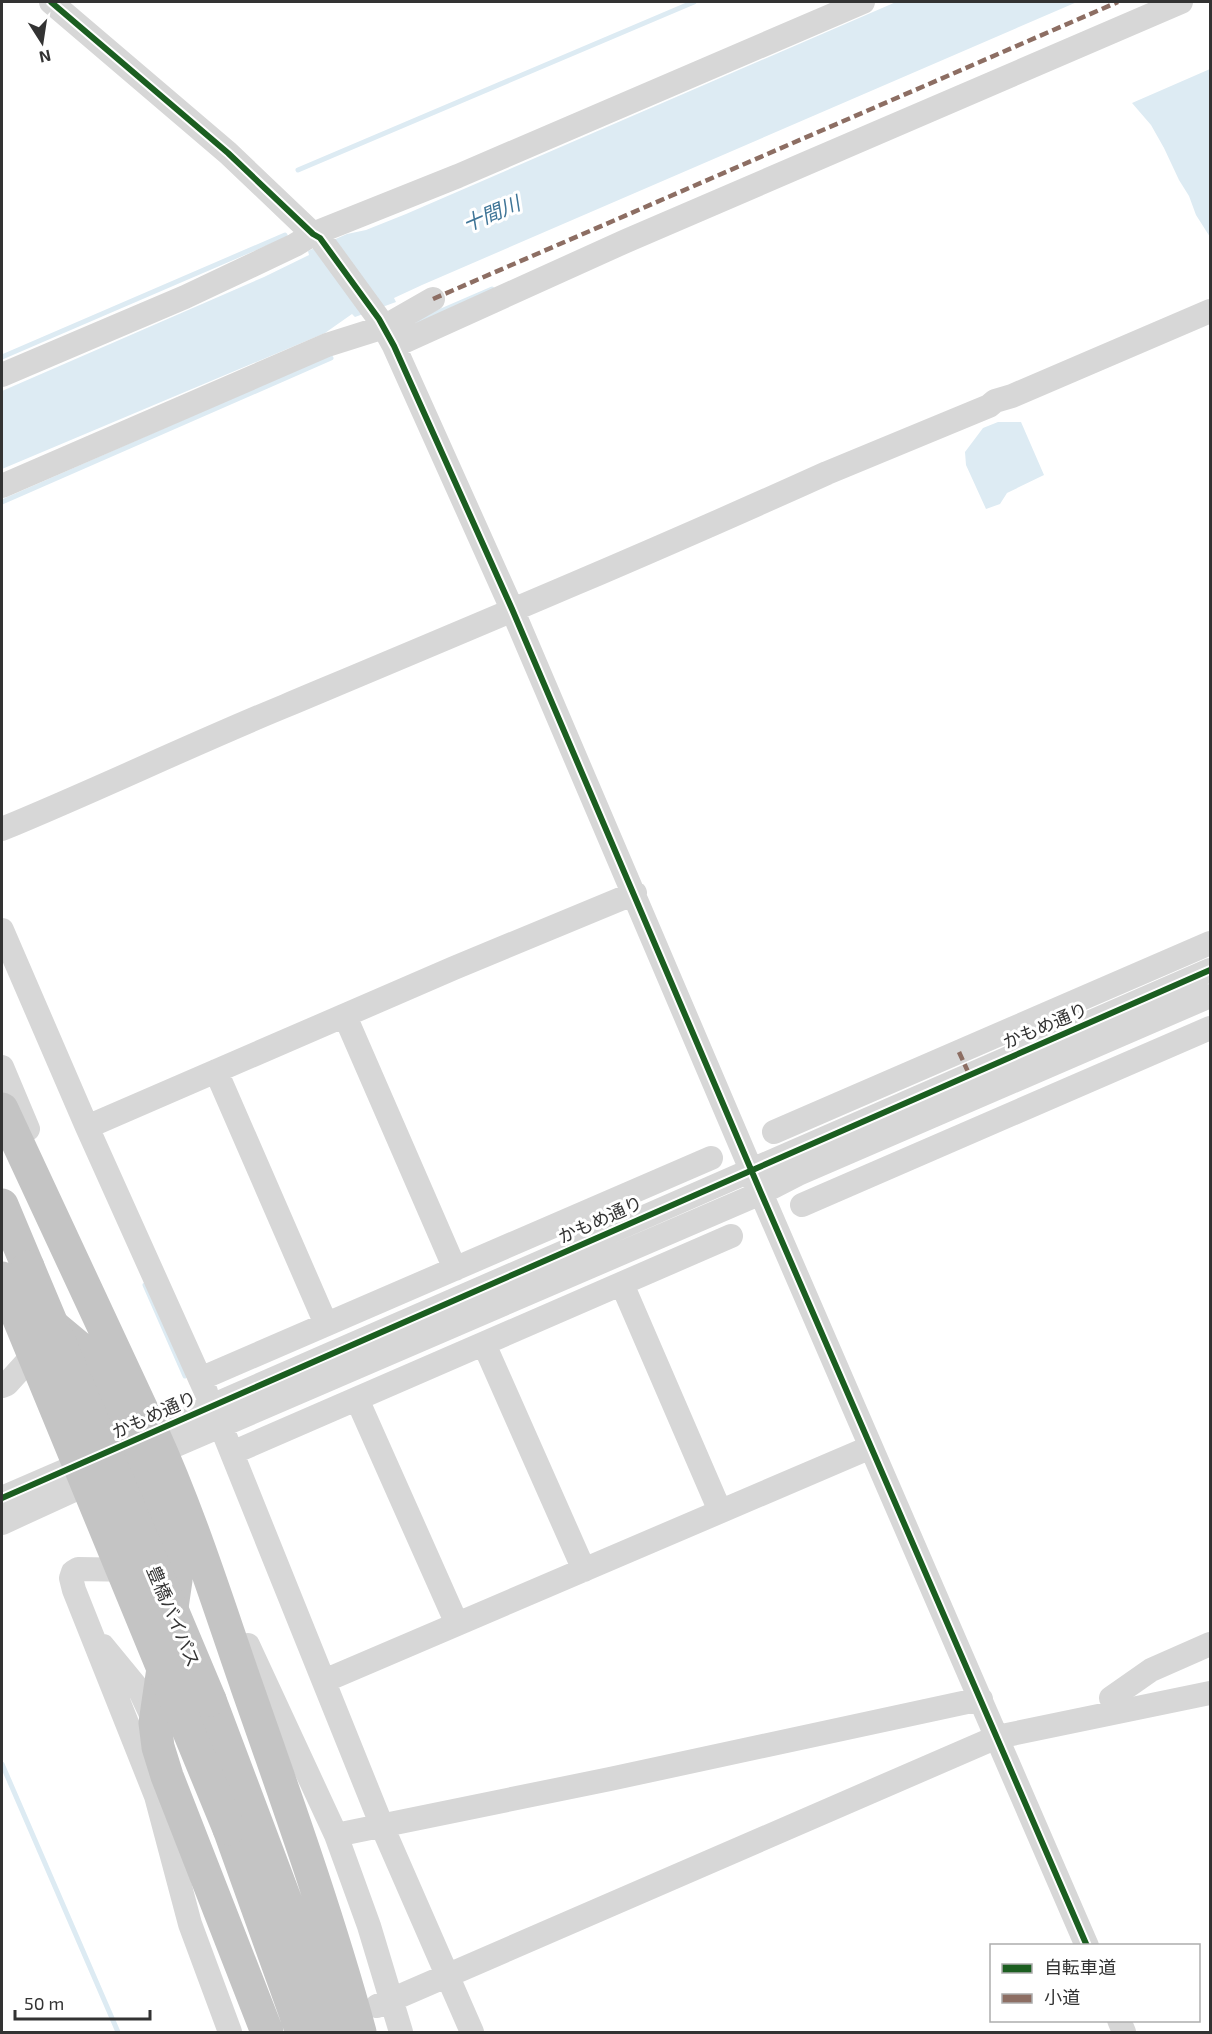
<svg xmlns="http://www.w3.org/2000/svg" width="1212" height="2034" viewBox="0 0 1212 2034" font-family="'Exo 2','Noto Sans JP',sans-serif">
<rect width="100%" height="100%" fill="#fff"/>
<path fill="#ddebf3" d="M896,2H1077L422,285L394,298L396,302L355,317L352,314L325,333L2,469V391L264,277L309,255L308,251L347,234L366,230L406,214Z
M1210,69V237L1196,215L1189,196L1179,180L1164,148L1151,125L1132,103Z
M998,422H1021L1044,475L1007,493L1000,504L986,509L966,465L965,452L983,428Z"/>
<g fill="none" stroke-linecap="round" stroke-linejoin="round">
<path stroke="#ddebf3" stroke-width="5" d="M298,170L694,2
M418,321L492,289
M2,357L285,235
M2,502L331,358
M145,1285L185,1376
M2,1764L118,2032"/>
<path stroke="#d7d7d7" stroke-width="24" d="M51,2L228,153L313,234L320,238L379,319L394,346L512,609L761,1193L1087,1946
M394,346L626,241L1181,2
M2,375L185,297L295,245L313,234L458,176L863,2
M2,486L327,345L384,327L433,299
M2,829C97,790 190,745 285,706C466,630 648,554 827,473L989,406L995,401L1012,396L1210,311
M2,930L87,1127L206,1392
M345,1016L455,1269
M2,1067L28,1129
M216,1071L326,1324
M87,1127L454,968L635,893
M774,1132L1210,943
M802,1205L1210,1028
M622,1284L720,1511
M484,1344L584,1570
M200,1379L711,1158
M2,1386L7,1384L43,1344
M357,1399L457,1624
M221,1426L382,1826L472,2032
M138,1438L1210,970
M232,1453L731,1236
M146,1458L761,1193L798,1174L1210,996
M2,1498L92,1459
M2,1523L100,1478
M137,1570L78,1569L73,1572L71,1578L74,1590L156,1796L190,1924L230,2032
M248,1645L336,1835L369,1926L401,2032
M103,1646L140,1691L155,1723
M324,1681L871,1447
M1111,1698L1151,1670L1210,1644
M336,1835L610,1779L981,1699
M377,2006L997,1737L1210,1693
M1119,2020L1124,2032"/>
<path stroke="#c4c4c4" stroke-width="33" d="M2,1109L152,1431C190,1514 217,1601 247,1687C287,1801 328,1915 360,2032
M2,1205L28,1267
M46,1320L82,1350L94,1365C106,1392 118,1418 131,1445C151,1487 176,1532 176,1580L155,1723L158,1747L167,1776L267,2032
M210,1700L319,1989L333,2032
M229,1829L302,2032"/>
<path stroke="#c4c4c4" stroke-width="33" d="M28,1267L210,1700
M2,1278L229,1829"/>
<path stroke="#8d6e63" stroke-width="4.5" stroke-dasharray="9 4.5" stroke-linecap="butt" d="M433,299L1118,2
M959,1052L969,1074"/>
<g stroke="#fff" stroke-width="10">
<path id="cycleway" d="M51,2L228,153L313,234L320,238L379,319L394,346L512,609L761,1193L1087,1946
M2,1498L1210,970"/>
</g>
<use href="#cycleway" stroke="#1b5e20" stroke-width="6"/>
</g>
<g text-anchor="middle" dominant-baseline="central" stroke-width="6" stroke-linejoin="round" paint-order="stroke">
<g font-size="18" fill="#333" stroke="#fff">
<text transform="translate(1045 1025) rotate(-23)">かもめ通り</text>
<text transform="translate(600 1219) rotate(-24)">かもめ通り</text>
<text transform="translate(154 1414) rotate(-24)">かもめ通り</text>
<text transform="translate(174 1616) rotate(67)">豊橋バイパス</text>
</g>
<g font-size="20" font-style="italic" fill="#3f7597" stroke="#fff">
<text transform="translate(491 213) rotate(-23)">十間川</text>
</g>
</g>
<rect width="1212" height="2034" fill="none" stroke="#333333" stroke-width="6"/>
<rect x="990" y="1944" width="210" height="78" fill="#ffffff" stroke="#adadad" stroke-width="1.5"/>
<rect x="1002" y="1964" width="30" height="9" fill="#1b5e20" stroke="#adadad" stroke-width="1.5"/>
<text x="1044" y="1974" font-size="18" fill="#333333">自転車道</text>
<rect x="1002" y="1994" width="30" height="9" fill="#8d6e63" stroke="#adadad" stroke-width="1.5"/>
<text x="1044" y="2004" font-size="18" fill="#333333">小道</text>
<g transform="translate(42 42) rotate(168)" stroke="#ffffff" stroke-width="4.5" paint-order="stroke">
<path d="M0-4.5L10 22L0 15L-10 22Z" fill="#333333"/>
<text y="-9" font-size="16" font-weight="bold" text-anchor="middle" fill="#333333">N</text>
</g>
<path d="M15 2010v9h135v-9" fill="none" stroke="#333333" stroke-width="3"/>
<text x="24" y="2010" font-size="18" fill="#333333" stroke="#ffffff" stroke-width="4.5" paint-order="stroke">50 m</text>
</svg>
